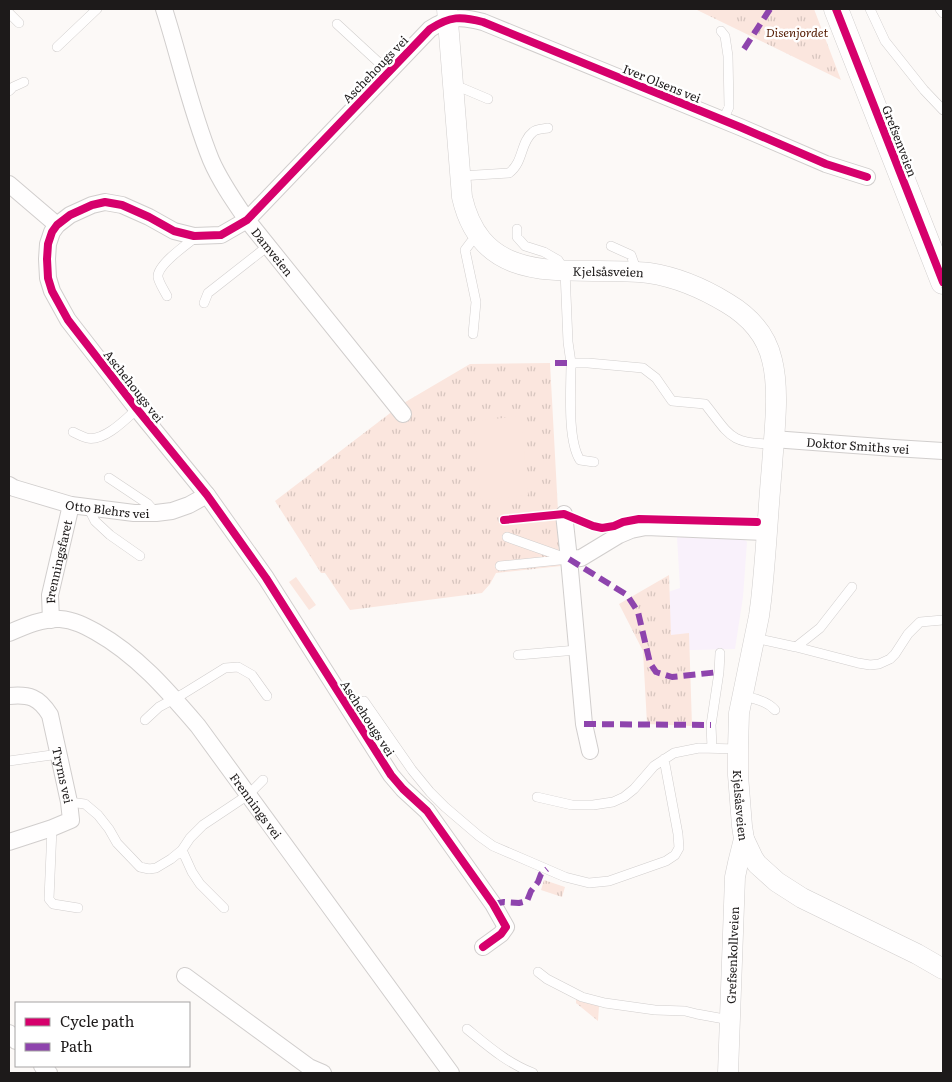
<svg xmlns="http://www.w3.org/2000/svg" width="952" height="1082" viewBox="0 0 952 1082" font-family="Literata,serif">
<defs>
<pattern id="grass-tufts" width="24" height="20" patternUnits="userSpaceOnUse" patternTransform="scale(1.25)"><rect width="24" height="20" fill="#fbe6de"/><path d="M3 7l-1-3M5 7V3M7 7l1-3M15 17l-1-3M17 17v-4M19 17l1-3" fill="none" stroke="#d7c5be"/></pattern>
</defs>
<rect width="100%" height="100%" fill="#fcf9f7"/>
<path fill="#f9f1fb" d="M677,537H742L747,542L743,597L735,649L651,651L659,595L680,588Z"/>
<path fill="url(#grass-tufts)" d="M695,9H814L841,80Z
M550,363L561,566L496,573L490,584L482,593L350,610L325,573H321L275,501L402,404L470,364Z
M669,575L671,635L689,633L692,726L647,724L643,651L619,604Z
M544,880L565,887L562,897L541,890Z
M577,999L599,1006L598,1021L576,1003V1000Z"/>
<path fill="#fbe6de" d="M521,416L528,495L481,500L473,421Z
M296,577L316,605L309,610L289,582Z"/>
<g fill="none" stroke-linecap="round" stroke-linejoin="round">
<g stroke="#d1cecd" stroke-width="10">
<path id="service" d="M870,9L885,41L924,90L943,110
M940,9L943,13
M9,13L19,23
M337,24L389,72
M721,31L725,36L728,56L729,107L723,120
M57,47L97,9
M453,86L462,88L488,99
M9,91L13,87L24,82
M460,176L509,173C524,162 520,142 533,132C536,129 543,129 548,128
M517,229V237L525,246L544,252L558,260L565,271L568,342L571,363H588L643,368L656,378L672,401L705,404C730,435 729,444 773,444
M611,246L631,255L637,272
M167,296C164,290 159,283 158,277C157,265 187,244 196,237
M204,303L208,293L268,246
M473,334L476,302L465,250L471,242L479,236
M571,363C571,388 567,440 580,460L594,462
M73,432C77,434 83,437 87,438C104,442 126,419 137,409
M109,478L148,504L155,512
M88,507L95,521L110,535L140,556
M500,566L569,559L507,537
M754,638L796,647L858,663L870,665L879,664L890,659L895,654L908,634L920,622L943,620
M796,647L820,628L852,587
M518,655L577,650
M742,696C754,698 767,701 775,710
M364,701L412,770L430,792L445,807L479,836L493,846L528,861L565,877L589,883L609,881L666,861L675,855L679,848L678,834L664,759
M145,720L159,707L183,694L225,668L238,667L252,675L267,696
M712,748L711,725L719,672L720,653
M9,761L59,754
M537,797L572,805H593L613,802L624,797L634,789L654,766L674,753L699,748L738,749
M69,802L85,804L98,815L109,829L117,843L140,867L149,869L156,868L171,859L182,850L190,838L203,825L248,795L263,780
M52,828L49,899L53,904L78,908
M182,850L192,872L200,884L224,908
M538,972L547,979L582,997L605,1003L655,1010L685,1011L697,1014L730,1020
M467,1029C488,1046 507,1063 533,1073"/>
</g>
<g stroke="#d1cecd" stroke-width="18">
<g id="minor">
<path id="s1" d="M164,9C180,59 191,111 211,160C220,181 234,201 247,220L403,414"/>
<path d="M9,184L57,225"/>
<path id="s2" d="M773,439L894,448L943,451"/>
<path id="s3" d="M9,485L14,488L71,505L134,513H156L172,511L189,505L207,495"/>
<path d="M564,514L569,559L584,724L590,751"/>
<path d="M569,559L581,558L619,535L631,530L646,527L767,532"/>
<path id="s4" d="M51,620L50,595L71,505"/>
<path id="s5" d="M9,633C25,626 43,618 60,619C74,620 85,626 96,632C137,655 167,690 198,726L451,1073"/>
<path id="s6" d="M9,696C29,694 39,697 50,715L69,802L71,820L52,828L9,842"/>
<path d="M483,947L501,934L506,927L493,904L427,811L403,789L391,775L266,578L207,495L137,409L68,320L52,291L48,278L47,259L48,244L52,232L57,225L70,215L92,205L105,202L122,205L149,217L174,231L194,236L221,235L247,220L430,29C450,16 461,16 483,22L740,127L826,164L867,177"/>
<path d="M185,976L309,1067L323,1073"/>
<path d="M9,1033L16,1041"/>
<path d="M42,1066L49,1073"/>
</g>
</g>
<g stroke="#d1cecd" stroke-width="21">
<g id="tertiary">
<path id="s7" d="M447,9L462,197C484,294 577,264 649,273C676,277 704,289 727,303C749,316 766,334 772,360C780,391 774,434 772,466C768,511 766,556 761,601L759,616L739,713L738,749V775L742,826L744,839L753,858L757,864L777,882L802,898L917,954L943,969"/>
<path id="s8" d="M728,1073L735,877L738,863L744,839"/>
</g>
</g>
<g stroke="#d1cecd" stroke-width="25">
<path id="secondary" d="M836,9L943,282"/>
</g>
<use href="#service" stroke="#fffefe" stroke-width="9"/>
<use href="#minor" stroke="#fffefe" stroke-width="16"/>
<use href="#tertiary" stroke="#fffefe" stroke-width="20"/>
<use href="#secondary" stroke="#fffefe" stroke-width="24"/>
<path stroke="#bbbaba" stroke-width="1" d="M832,9L943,290"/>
<path stroke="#8e44ad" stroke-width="6" stroke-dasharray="12 6" stroke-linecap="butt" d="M744,49L770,9
M555,363H571
M569,559L627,595L638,612L650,663L656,672L672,677L719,672
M584,724L711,725
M493,904L504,902L519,903L527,901L531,891L538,882L541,874L547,869"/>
<g stroke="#fff" stroke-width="11">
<path id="cycleway" d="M836,9L943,282
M504,520L564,514L593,526L602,528L614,526L623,522L639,519L757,522
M483,947L501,934L506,927L493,904L427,811L403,789L391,775L266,578L207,495L137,409L68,320L52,291L48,278L47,259L48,244L52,232L57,225L70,215L92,205L105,202L122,205L149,217L174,231L194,236L221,235L247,220L430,29C450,16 461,16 483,22L740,127L826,164L867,177"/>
</g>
<use href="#cycleway" stroke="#d6006c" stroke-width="8"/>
</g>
<g text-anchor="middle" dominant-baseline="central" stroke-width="5" stroke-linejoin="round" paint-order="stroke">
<g font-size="12" font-style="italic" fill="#531a00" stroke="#fff">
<text x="797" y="32">Disenjordet</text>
</g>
<g font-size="12" fill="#1d1a1a" stroke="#fff">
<text transform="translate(375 69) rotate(-46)">Aschehougs vei</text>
<text transform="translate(662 83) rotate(22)">Iver Olsens vei</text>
<text transform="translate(900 141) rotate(69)">Grefsenveien</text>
<text stroke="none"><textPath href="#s1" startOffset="269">Damveien</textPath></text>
<text stroke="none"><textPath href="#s7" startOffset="371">Kjelsåsveien</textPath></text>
<text transform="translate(134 386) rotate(52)">Aschehougs vei</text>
<text stroke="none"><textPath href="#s2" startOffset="85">Doktor Smiths vei</textPath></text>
<text stroke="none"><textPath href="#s3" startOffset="102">Otto Blehrs vei</textPath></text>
<text stroke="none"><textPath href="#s4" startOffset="59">Frenningsfaret</textPath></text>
<text transform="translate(368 718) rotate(57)">Aschehougs vei</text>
<text stroke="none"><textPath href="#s6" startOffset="110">Tryms vei</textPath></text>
<text stroke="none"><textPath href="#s7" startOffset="1019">Kjelsåsveien</textPath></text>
<text stroke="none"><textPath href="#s5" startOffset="330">Frennings vei</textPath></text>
<text stroke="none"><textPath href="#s8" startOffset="118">Grefsenkollveien</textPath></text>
</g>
</g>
<rect width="952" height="1082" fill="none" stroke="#1d1a1a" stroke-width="20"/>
<rect x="15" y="1002" width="175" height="65" fill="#ffffff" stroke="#a5a3a3"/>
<rect x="25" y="1018" width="25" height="8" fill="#d6006c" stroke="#a5a3a3"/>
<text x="60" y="1027" font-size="15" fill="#1d1a1a">Cycle path</text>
<rect x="25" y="1043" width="25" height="8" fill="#8e44ad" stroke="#a5a3a3"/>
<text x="60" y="1052" font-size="15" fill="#1d1a1a">Path</text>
</svg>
